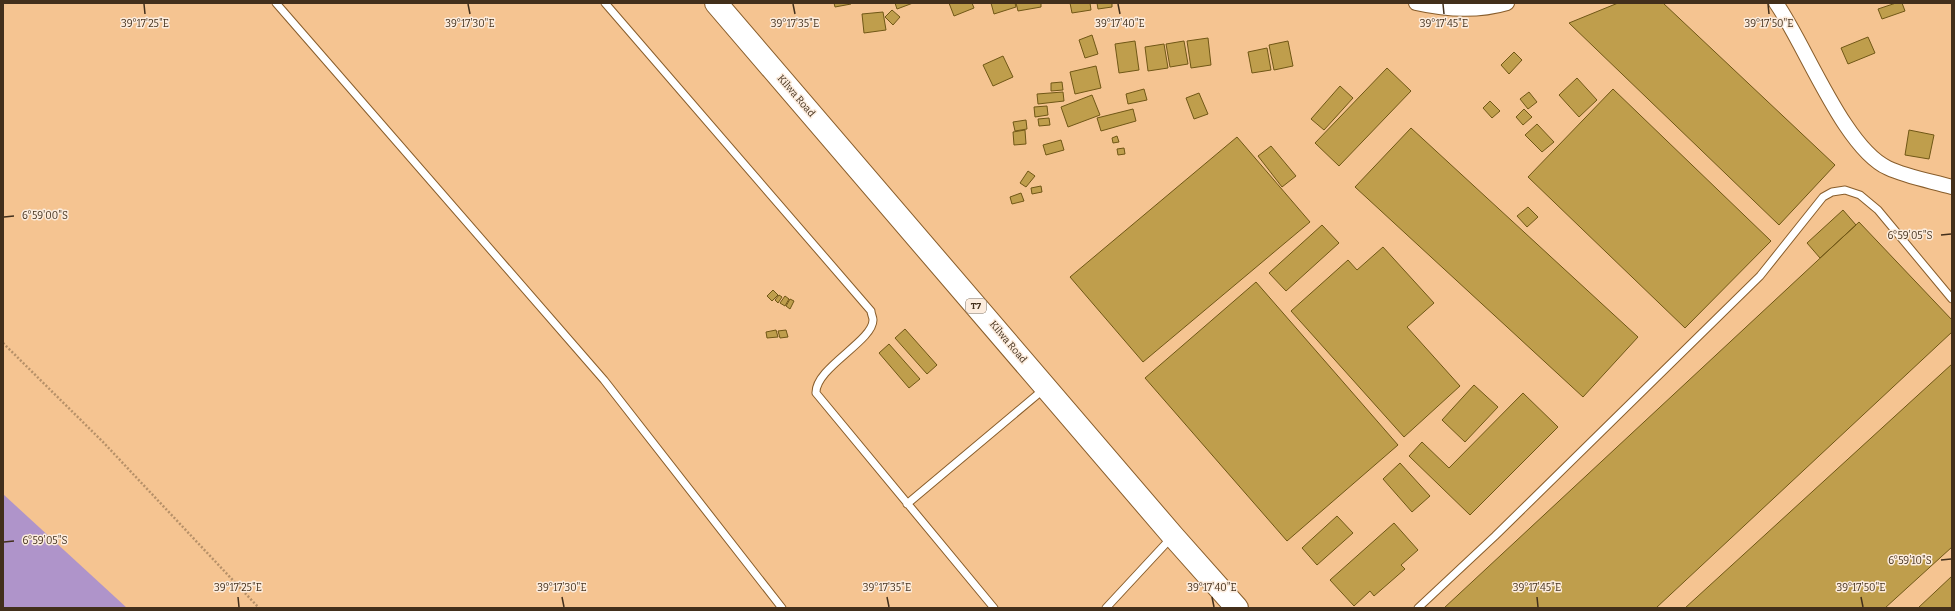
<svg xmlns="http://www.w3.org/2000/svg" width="1955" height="611" viewBox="0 0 1955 611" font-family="Bitter,serif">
<rect width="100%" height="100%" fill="#f5c491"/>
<path fill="#af94ca" d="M3,494L127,608H3Z"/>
<path fill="#bf9e4c" stroke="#705716" d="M834,3H851V4L835,7Z
M895,3H913L897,9Z
M949,3H972L974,8L954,16Z
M991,3H1015L1016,7L994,14Z
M1016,3H1041V7L1018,11Z
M1070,3H1090L1091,10L1072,13Z
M1097,3H1112V7L1098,9Z
M1618,3H1663L1835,165L1779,225L1569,23Z
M1896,3H1902L1905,11L1882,19L1878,9Z
M892,10L900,17L893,25L885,17Z
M883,12L886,30L864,33L862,14Z
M1092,35L1098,54L1085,58L1079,40Z
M1868,37L1875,53L1848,64L1841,48Z
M1208,38L1211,65L1191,68L1187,41Z
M1135,41L1139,70L1119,73L1115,44Z
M1184,41L1188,64L1170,67L1166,44Z
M1288,41L1293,66L1274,70L1269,45Z
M1164,44L1168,68L1148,71L1145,47Z
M1267,48L1271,70L1252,73L1248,52Z
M1514,52L1522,60L1509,74L1501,65Z
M1003,56L1013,77L993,86L983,65Z
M1096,66L1101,88L1075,94L1070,72Z
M1387,68L1411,91L1339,166L1315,143Z
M1577,78L1597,100L1579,117L1559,95Z
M1062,82L1063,90L1051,91V83Z
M1340,86L1353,98L1324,130L1311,119Z
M1144,89L1147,100L1128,104L1126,94Z
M1613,89L1771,241L1685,328L1528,177Z
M1063,92L1064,101L1038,104L1037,94Z
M1529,92L1537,102L1528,109L1520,99Z
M1199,93L1208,114L1194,119L1186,98Z
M1092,95L1100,115L1068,127L1061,107Z
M1490,101L1500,111L1492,118L1483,108Z
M1047,106L1048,115L1035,117L1034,107Z
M1133,109L1136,121L1101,131L1097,118Z
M1524,109L1532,117L1523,125L1516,117Z
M1049,118L1050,125L1039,126L1038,119Z
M1026,120L1027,129L1015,131L1013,122Z
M1537,124L1554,142L1542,152L1525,135Z
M1411,128L1638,337L1583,397L1355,187Z
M1025,130L1026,144L1014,145L1013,132Z
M1909,130L1934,135L1929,159L1905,155Z
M1117,136L1119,142L1113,143L1112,138Z
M1237,137L1310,222L1143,362L1070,277Z
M1061,140L1064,150L1046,155L1043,145Z
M1271,146L1296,176L1282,187L1258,156Z
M1124,148L1125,154L1118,155L1117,149Z
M1028,171L1035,176L1026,187L1020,183Z
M1041,186L1042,192L1032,194L1031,188Z
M1021,193L1024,201L1012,204L1010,197Z
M1528,207L1538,217L1527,227L1517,216Z
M1843,210L1856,225L1820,258L1807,243Z
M1859,222L1952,320V332L1656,608H1444Z
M1322,225L1339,243L1286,291L1269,273Z
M1383,247L1434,303L1407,327L1460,386L1404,437L1291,311L1348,260L1357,270Z
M1256,282L1398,445L1287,541L1145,378Z
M773,290L778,295L772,301L767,296Z
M779,295L782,297L778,303L775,300Z
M785,296L789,299L785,306L780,303Z
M790,299L794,301L790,309L786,306Z
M905,329L937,365L927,374L895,338Z
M776,330L778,337L767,338L766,332Z
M786,330L788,337L780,338L778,331Z
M889,344L920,379L909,388L879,353Z
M1952,364V547L1885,608H1685Z
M1474,385L1498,407L1465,442L1442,420Z
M1523,393L1558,427L1470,515L1409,456L1422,442L1449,468Z
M1400,463L1430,496L1412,512L1383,479Z
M1337,516L1353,533L1317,565L1302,548Z
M1394,523L1418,550L1401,565L1405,569L1374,596L1370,591L1354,606L1330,580Z
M1952,576V608H1918Z"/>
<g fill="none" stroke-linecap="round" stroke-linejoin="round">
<g stroke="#885d2b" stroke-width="9">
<path id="service" d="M276,3L604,380L782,608
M605,3L871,311C871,314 873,317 873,320C873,341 815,368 816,393L994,608
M907,504L1044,389
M1106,608L1171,538
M1418,608L1495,536L1760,276L1823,197L1832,192L1845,190L1860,195L1878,210L1952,299"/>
</g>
<g stroke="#885d2b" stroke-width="16">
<path id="minor" d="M1416,3C1447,10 1477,12 1507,3
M1776,3C1805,44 1844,148 1888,168C1907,177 1931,181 1952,187"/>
</g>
<g stroke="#885d2b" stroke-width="24">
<path id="trunk" d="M716,3L1173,536L1237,608"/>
</g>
<path stroke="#b69068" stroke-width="2.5" stroke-dasharray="2 2" stroke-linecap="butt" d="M3,343L103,442L259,608"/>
<use href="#service" stroke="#fff" stroke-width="7"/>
<use href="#minor" stroke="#fff" stroke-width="14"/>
<use href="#trunk" stroke="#fff" stroke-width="22"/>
</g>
<path fill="none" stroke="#422f1b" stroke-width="1.5" d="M144,4L145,14M468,4L470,14M793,4L795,14M1118,4L1120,14M1443,4L1444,14M1768,4L1769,14M4,217L14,216M1941,235L1951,234M4,542L14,541M1941,560L1951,559M238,597L239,607M562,597L564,607M887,597L889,607M1212,597L1214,607M1537,597L1538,607M1861,597L1863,607"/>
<g text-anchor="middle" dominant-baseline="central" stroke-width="3" stroke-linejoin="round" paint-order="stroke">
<rect fill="#fcecdd" stroke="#7a6855" stroke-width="1" x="966" y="299" width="20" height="14" rx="3"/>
<g font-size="9" font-weight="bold" fill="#422f1b">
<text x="976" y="306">T7</text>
</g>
<g font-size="10" fill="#422f1b" stroke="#fcecdd">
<text transform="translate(796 96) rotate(49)">Kilwa Road</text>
<text transform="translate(1008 342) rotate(50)">Kilwa Road</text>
</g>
</g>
<g font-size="10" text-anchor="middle" fill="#422f1b" stroke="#fcecdd" stroke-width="3" stroke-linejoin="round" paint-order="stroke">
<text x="145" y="27">39°17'25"E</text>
<text x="470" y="27">39°17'30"E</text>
<text x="795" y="27">39°17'35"E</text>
<text x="1120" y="27">39°17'40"E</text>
<text x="1444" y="27">39°17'45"E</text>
<text x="1769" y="27">39°17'50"E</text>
<text x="45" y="219">6°59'00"S</text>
<text x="1910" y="239">6°59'05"S</text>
<text x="45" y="544">6°59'05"S</text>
<text x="1910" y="564">6°59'10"S</text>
<text x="238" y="591">39°17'25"E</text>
<text x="562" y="591">39°17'30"E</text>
<text x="887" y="591">39°17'35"E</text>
<text x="1212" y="591">39°17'40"E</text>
<text x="1537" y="591">39°17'45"E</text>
<text x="1861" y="591">39°17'50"E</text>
</g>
<rect width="1955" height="611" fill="none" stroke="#422f1b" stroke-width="8"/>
</svg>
